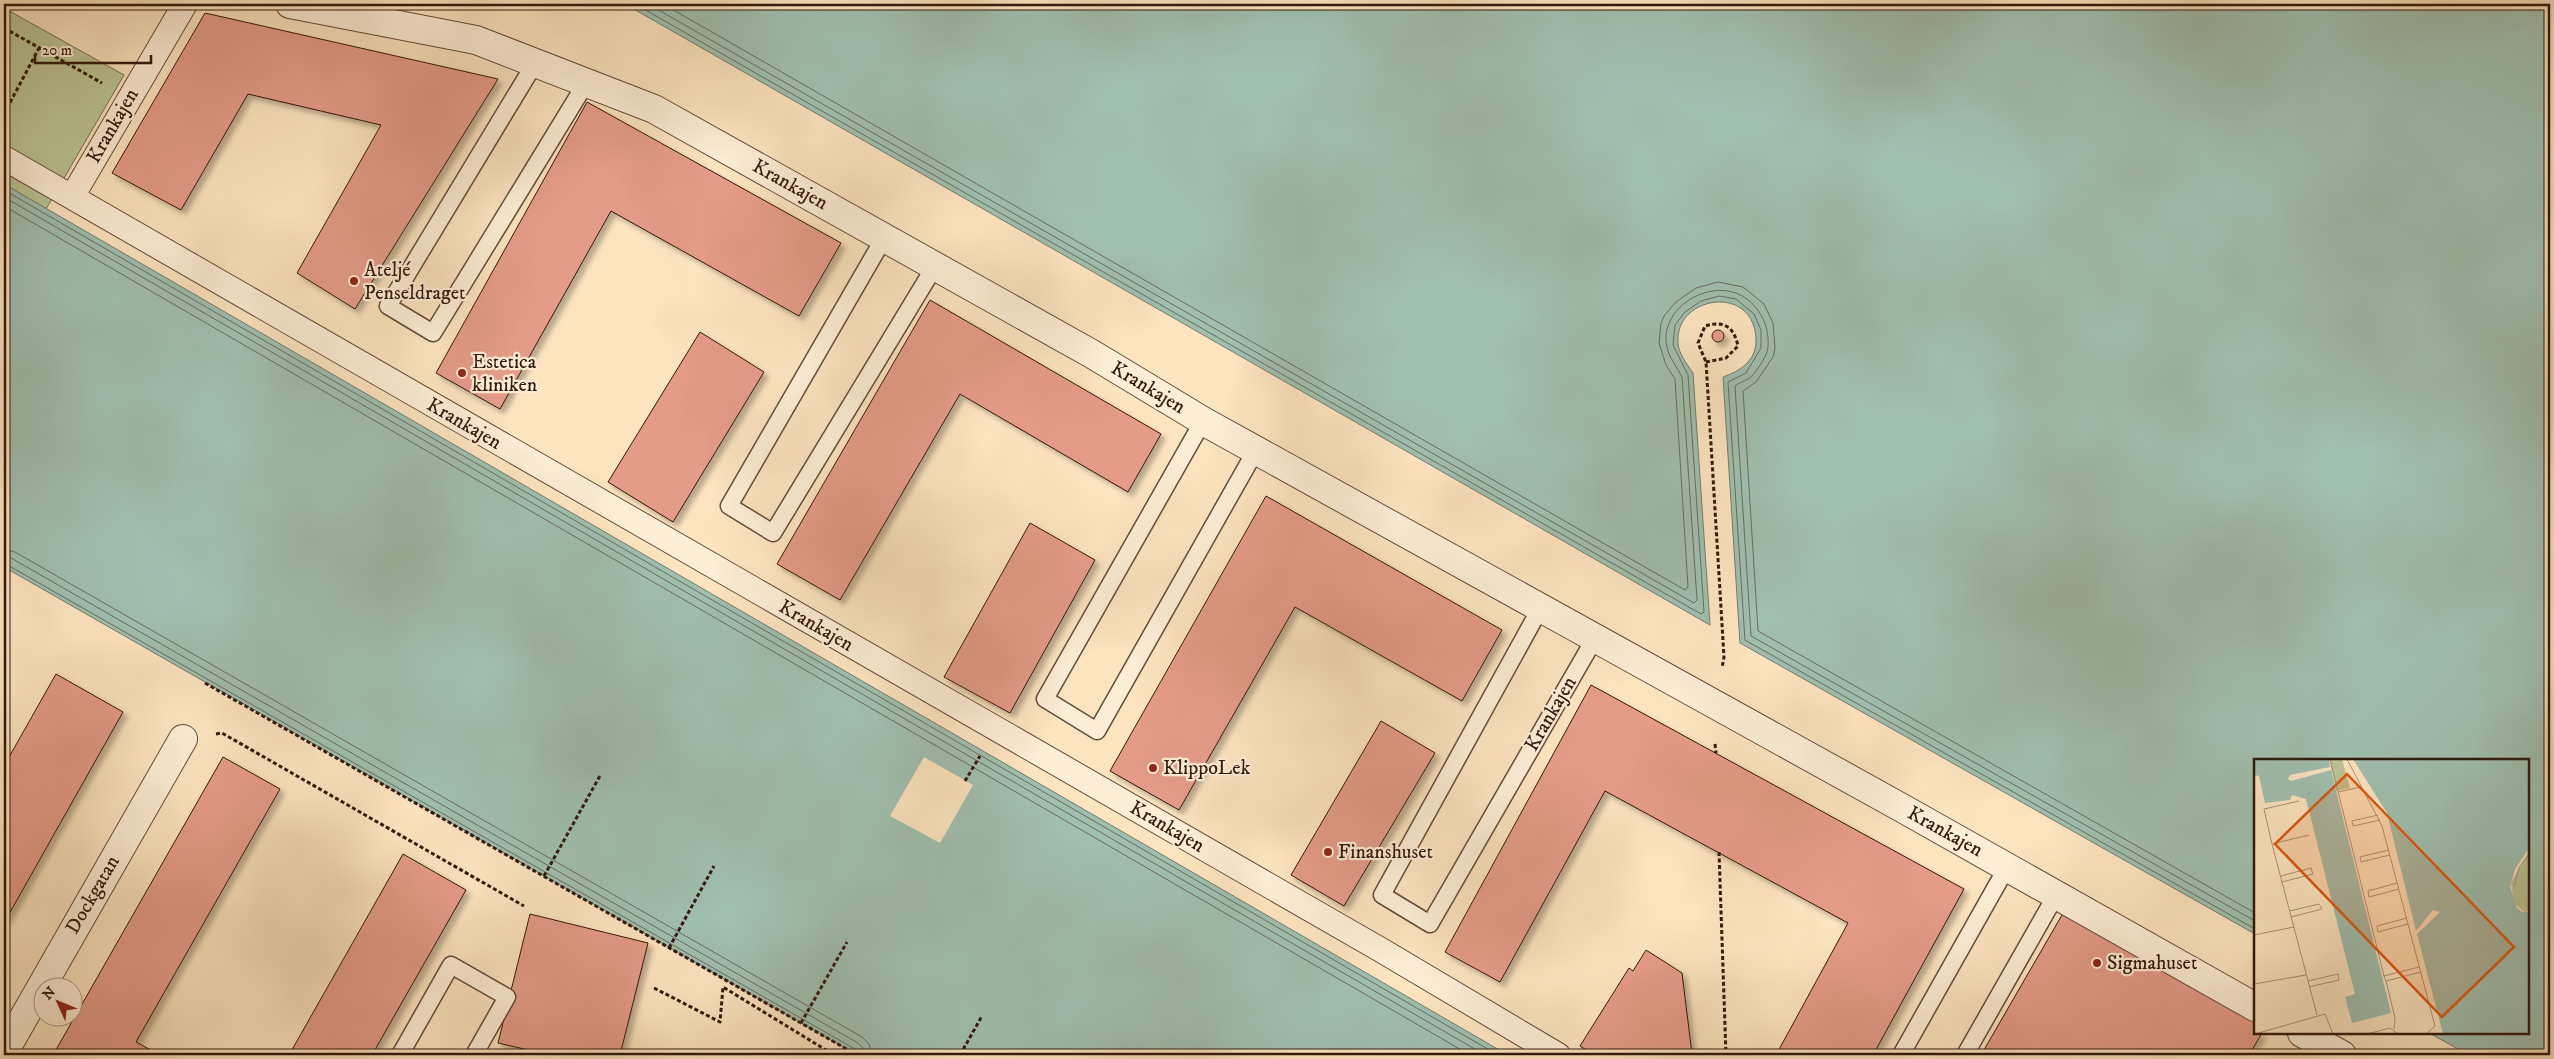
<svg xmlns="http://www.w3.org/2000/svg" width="2554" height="1059" viewBox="0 0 2554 1059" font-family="'IM FELL DW Pica',serif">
<defs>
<filter id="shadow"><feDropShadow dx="4.5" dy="4.5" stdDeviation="2.5" flood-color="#0004"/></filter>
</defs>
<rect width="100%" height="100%" fill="#fce4bf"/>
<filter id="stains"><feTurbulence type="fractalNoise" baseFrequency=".004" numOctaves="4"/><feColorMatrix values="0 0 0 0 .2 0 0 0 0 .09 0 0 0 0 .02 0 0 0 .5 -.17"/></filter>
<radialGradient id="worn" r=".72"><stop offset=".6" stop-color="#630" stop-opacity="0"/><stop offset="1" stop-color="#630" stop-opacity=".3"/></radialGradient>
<path fill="#bbc595" stroke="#776e51" d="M4,8L124,75L46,209L4,184Z"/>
<path fill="#9fbfaf" stroke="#747c6e" d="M625,4H2550V1055H2469L2429,1033H2528V760H2255V934L1740,643L1723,377C1740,371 1756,361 1756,341C1756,283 1675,295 1678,342C1678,353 1687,364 1693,373L1710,625Z
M4,184L1508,1055H857L4,567Z"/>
<path fill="#fce4bf" d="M924,757L973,785L940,843L890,816Z"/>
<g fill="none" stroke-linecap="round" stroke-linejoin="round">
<path stroke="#696c5e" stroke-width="1" d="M635,4L1701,614L1704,612L1688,375L1673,345L1675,325L1685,312L1701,301L1719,296L1736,299L1754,314L1761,330V348L1746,373L1728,382L1745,640L2255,929
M648,4L1694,603L1697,600L1682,377C1677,367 1669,358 1667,347C1656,300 1737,261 1764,321C1768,330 1770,346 1766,355C1762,362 1755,375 1748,379C1743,382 1738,383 1735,386L1751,636L2255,921
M663,4L1685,590L1688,587L1675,379L1666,365L1659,343L1661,323L1664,316L1676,302L1696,288L1718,282L1743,287L1764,304L1773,323L1775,348L1773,357L1756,382L1743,391L1758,631L2255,913
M4,190L1498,1055
M4,197L1485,1055
M4,206L1470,1055
M4,549L15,552L862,1037L869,1044L872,1055
M4,557L11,558L858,1043L863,1048L864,1055
M4,563L855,1049L858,1055"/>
</g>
<path fill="#e49b88" stroke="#33180d" filter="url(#shadow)" d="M205,13L498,79L355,309L297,273L381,125L248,94L181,210L112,173Z
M587,102L841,243L799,316L611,211L500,409L436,373Z
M930,300L1161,434L1128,492L960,394L840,600L777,564Z
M1712 336a6 6 0 1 1 12 0a6 6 0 1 1-12 0Z
M700,332L764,372L673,522L608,482Z
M1266,496L1502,630L1462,701L1295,607L1179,810L1110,771Z
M1030,523L1095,560L1010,713L944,677Z
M56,674L123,712L4,923V766Z
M1591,685L1964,889L1873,1055H1776L1848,923L1605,791L1500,982L1445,952Z
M1381,721L1435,753L1344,906L1291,875Z
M223,757L280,789L136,1042L160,1055H53Z
M403,854L466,890L372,1055H289Z
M2066,908L2255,1018V1033H2262L2249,1055H1981Z
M530,914L648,943L620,1055H550L498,1043Z
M1646,950L1682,973L1692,1054L1594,1055L1580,1046L1629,968L1633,971Z"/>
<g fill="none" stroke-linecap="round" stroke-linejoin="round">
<g stroke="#654b3a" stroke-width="19">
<path id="service" d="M535,63L388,306L433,333L586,83
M884,238L729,506L773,533L935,266
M1203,421L1045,699L1097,731L1256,450
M1541,607L1382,895L1430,924L1595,638
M400,1055L451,965L507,997L474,1055
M1901,1055L2007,867
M1965,1055L2056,895"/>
</g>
<g stroke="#654b3a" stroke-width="26">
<path id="pedestrian" d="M4,158L1381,950L1558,1055
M72,197L185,4"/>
</g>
<g stroke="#654b3a" stroke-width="30">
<path id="minor" d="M290,4L476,40L654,109L1092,354L1203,421L1902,808L2255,1007
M2302,1033L2342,1055
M4,1052L183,739"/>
</g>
<path stroke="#33180d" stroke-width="3" stroke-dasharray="4 2.5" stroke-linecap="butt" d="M4,28L102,83
M4,114L39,48
M1706,362L1726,358L1738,346C1734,327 1724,320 1705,326L1698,343L1706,362L1724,657L1722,668
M205,683L857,1055
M216,734L222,733L524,906
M1715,744L1716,753
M965,781L980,756
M1719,852L1726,1055
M544,876L601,774
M669,948L714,866
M654,988L720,1022L723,987L834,1055
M801,1023L847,942
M960,1055L982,1016"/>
<use href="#service" stroke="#fdedd5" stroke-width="16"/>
<use href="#pedestrian" stroke="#fdedd5" stroke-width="24"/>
<use href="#minor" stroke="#fdedd5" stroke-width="28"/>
</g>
<g fill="#8f2418" stroke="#fdedd5" stroke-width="2">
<circle cx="354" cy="281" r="5"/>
<circle cx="462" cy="373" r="5"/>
<circle cx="1153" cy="768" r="5"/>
<circle cx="1328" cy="852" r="5"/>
<circle cx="2097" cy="963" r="5"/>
</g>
<g text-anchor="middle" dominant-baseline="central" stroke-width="4.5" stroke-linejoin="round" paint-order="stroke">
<g font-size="20" fill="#33180d" stroke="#fdedd5">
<text transform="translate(113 126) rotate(-60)">Krankajen</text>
<text transform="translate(790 185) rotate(29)">Krankajen</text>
<text transform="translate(1148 388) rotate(31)">Krankajen</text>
<text transform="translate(464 424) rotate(30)">Krankajen</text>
<text transform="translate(816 626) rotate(30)">Krankajen</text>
<text transform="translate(1551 714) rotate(-60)">Krankajen</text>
<text transform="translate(1167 827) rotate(30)">Krankajen</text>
<text transform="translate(1945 832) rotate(29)">Krankajen</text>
<text transform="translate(93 895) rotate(-60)">Dockgatan</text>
</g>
<g font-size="20" fill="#33180d" stroke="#fdedd5" text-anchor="start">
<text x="364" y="270">Ateljé<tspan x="364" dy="23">Penseldraget</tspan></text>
<text x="472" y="362">Estetica<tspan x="472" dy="23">kliniken</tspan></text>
<text x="1163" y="768">KlippoLek</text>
<text x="1338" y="852">Finanshuset</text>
<text x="2107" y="963">Sigmahuset</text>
</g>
</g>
<g transform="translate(2254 759)">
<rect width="275" height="275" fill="#fce4bf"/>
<path d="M75,0H88L96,29L82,32ZM275,92V152L270,153L260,143L257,124Z" fill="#bbc595"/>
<path d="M0,0H75L76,8L36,16L34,20L37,22L77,11L137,254L98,264L91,238L101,235L52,40L38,36L36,41L11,44L5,17L0,16ZM99,0H275V89L261,110L256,128L263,149L268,153H275V275H189L163,175L186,153L179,151L162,172L133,54Z" fill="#9fbfaf"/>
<path fill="none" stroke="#ac9278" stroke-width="1" d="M76,0L130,217M93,0L128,67L181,267L172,275M84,33L107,28M124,56L98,62L99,67L126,61M55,76L18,85L63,256M18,85L10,50L45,42M135,91L106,98L107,103L136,96M27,117L57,109L59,115L28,123M143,124L114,132L115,138L145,130M260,128L265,109L275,95M36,152L65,145L68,150L37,158M153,159L123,167L124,173L154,165M0,176L40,168M165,208L130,217L132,222L167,213M54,222L84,215L85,221L55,228M132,222L141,259L140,270M0,225L52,216M1,275L71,255L79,275M113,275L136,269L144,275"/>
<path fill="#df560c" fill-opacity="0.15" stroke="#df560c" stroke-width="2.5" d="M93,15L260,188L188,258L21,85Z"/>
<rect width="275" height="275" fill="none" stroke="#33180d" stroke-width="2.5"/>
</g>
<rect width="2554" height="1059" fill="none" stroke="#fce4bf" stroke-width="20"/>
<rect x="5" y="5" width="2544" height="1049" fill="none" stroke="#33180d" stroke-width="2.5"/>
<rect x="10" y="10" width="2534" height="1039" fill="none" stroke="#33180d"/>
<g transform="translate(58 1002) rotate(314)"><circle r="24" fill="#fdedd5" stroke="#ac9885"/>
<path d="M0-4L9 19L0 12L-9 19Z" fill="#8f2418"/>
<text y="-8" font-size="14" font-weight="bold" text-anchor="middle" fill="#33180d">N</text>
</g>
<path d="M35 55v8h116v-8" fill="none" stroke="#33180d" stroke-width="2.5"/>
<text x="42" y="55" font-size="15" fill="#33180d" stroke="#fdedd5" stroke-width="4" paint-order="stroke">20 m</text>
<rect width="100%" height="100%" filter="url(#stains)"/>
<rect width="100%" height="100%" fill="url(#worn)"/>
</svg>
